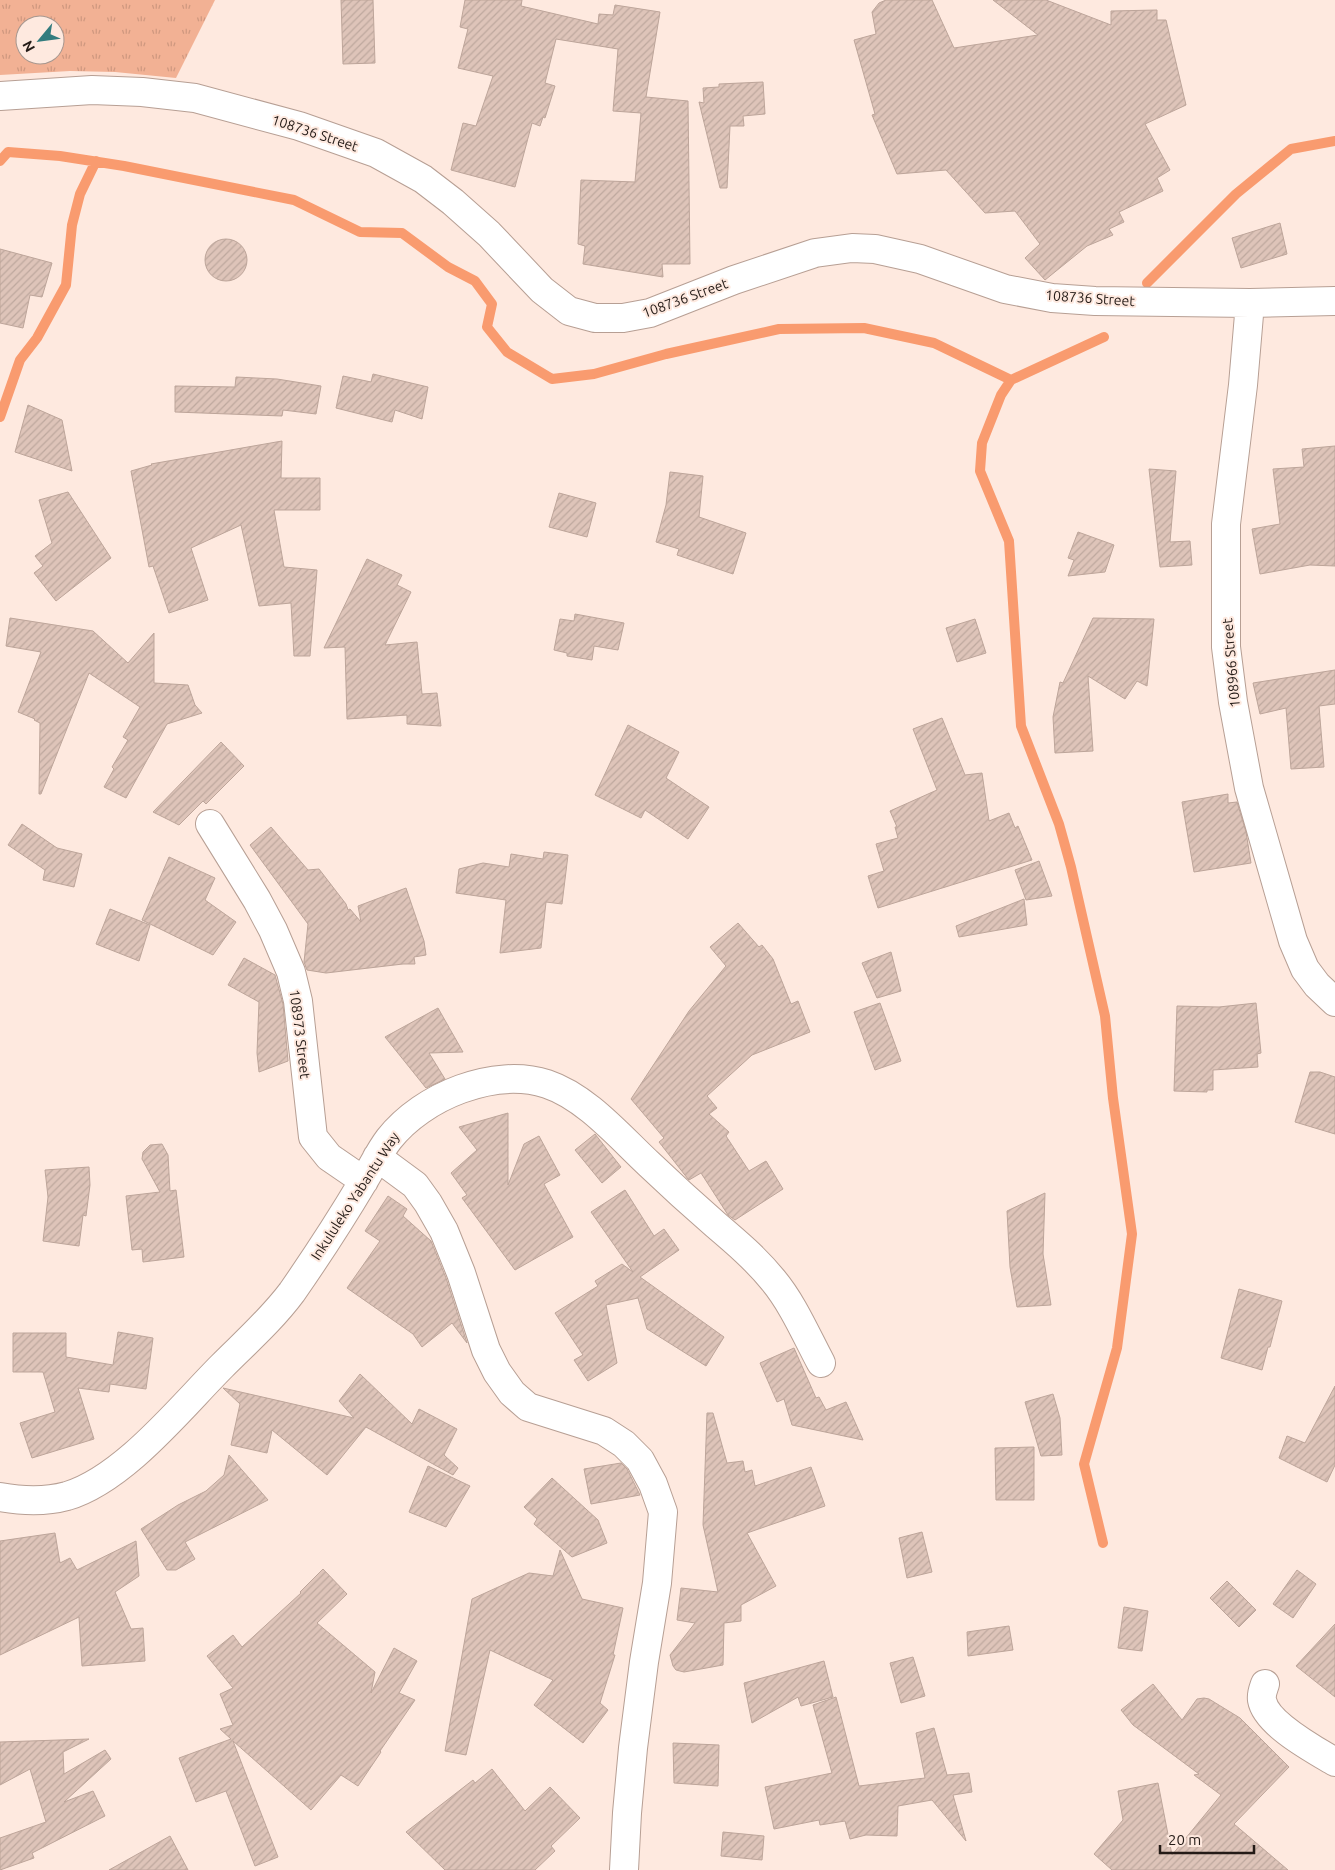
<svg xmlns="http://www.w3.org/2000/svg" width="1335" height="1870" viewBox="0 0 1335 1870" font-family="Ubuntu,sans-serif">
<defs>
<pattern id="grass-tufts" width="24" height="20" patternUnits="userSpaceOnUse" patternTransform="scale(1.25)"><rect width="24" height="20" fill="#f2b194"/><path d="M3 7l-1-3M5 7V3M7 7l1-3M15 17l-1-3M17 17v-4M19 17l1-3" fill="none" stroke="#cf987f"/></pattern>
<pattern id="building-hatch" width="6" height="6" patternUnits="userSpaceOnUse" patternTransform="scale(1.25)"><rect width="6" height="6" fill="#dec4b9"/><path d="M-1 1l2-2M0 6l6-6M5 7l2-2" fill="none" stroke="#bea89e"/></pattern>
</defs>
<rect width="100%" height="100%" fill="#fee9df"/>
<path fill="url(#grass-tufts)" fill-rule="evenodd" d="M0,0H215L176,78L115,72L70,71L0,75ZM25,25H55V55H25Z"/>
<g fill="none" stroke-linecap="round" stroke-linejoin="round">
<path stroke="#f99b6f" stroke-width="10" d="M0,161L8,152L60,156L124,166L294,200L360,232L402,233L448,267L475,281L492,304L487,327L507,352L552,379L594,374L666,354L779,329L864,328L934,343L1011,380
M1147,283L1236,194L1291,149L1335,141
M0,417L20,360L37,338L66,285L72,225L80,194L96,161
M1103,1543L1084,1464L1117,1348L1132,1234L1113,1098L1105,1016L1071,867L1059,824L1021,726L1009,541L980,471L982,443L1001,395L1011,380L1104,337"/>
</g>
<path fill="url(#building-hatch)" stroke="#bda59a" d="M341,0H373L375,63L343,64Z
M465,0H522L521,6L598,24L599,14L613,15L615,5L660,12L646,97L688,101L690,264H662L663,277L583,264L585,246L578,244L581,180L635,182L641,113L613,111L618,49L556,39L545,83L555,86L545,118L543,117L540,126L532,123L515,187L451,170L463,123L476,126L493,76L458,68L468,29L460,27Z
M886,0H932L954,48L1038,35L993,0H1046L1111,25V11L1157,10V20H1166L1186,105L1145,124L1170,170L1157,178L1163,191L1119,212L1124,222L1109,229L1113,235L1087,246L1045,280L1025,258L1040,244L1015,211L985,213L946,170L897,174L872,115L875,114L854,40L876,34L872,12L879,3Z
M763,82L765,114L743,116L744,126H730L727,188H720L699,102L704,103L703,88L719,87V84Z
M1280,223L1287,254L1241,268L1232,238Z
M205 260a21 21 0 1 1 42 0a21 21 0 1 1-42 0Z
M0,249L52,263L42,297L30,295L23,328L0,323Z
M373,374L428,387L422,419L395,410L392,422L336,408L343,376L371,382Z
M236,377L277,379L321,386L316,414L283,410L282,416L175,412V386L235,387Z
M28,405L62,420L72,471L15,452Z
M282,441L281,478H320V510H274L284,567L317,570L310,656H294L291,603L259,606L241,525L191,548L208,600L169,613L153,566L149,567L131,471L152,465L151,464Z
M1335,446V566L1310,565L1260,574L1252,529L1280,524L1273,469L1304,467L1302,449Z
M1149,469L1176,471L1170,542L1190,541L1192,565L1160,567Z
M670,472L703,476L699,517L746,533L733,574L677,555L679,549L656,542L666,505Z
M68,492L111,558L56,601L34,573L43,566L35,556L52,543L39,500Z
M559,493L596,503L587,537L549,527Z
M1078,532L1114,545L1105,572L1068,576L1074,560L1068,558Z
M367,559L402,575L397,585L411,592L385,645L417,642L422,694L437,693L441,726L407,724V715L347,719L345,647L324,648Z
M575,614L624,623L618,650L594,646L592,660L567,656V653L554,650L560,619L574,621Z
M10,618L93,631L128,663L154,633V683L188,685L195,705L202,713L167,724L126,798L104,787L114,769L112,767L128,740L123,737L140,707L89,673L41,794H39L40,723L34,720L35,719L18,712L41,652L6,646Z
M1093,618L1154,619L1147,686L1137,681L1125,699L1088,676L1093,751L1055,753L1053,717L1060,682L1063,683Z
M975,619L986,653L957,662L946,628Z
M1335,670V704L1319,706L1324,767L1291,769L1286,708L1260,714L1253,683Z
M942,718L965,775L982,773L989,821L1009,813L1015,828L1018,826L1032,860L878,908L868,876L884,871L876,844L898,838L895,827H897L890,811L937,790L913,729Z
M628,725L679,752L666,778L709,807L688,839L645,810L641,818L595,795Z
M221,742L244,766L206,804L203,801L179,825L153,812Z
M1228,794V803L1237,802L1246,832L1251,863L1194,872L1182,802Z
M22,824L57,848L82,854L74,887L43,880L45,870L8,845Z
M271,827L308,870L319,869L346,904L348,910L350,909L361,922L358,906L406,888L424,941L426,955L414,957L415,964H403L326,973L307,970L304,962L308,924L250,845Z
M544,852L568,855L562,904L546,902L541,948L500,953L506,900L456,893L459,869L483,863L509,867L511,854L543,859Z
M169,857L215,878L205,900L236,922L213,955L142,920Z
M1039,861L1052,896L1026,900L1015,870Z
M1024,899L1027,925L959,937L956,926Z
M110,909L150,925L139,961L96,944Z
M738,923L759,947L762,945L773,959L791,1004L798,1001L810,1032L752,1055L707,1096L717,1108L709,1114L729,1132L726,1136L749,1171L766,1161L783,1189L735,1220L728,1215L701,1173L689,1180L688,1179L659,1142L664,1138L631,1099L689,1011L726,966L710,947Z
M891,952L901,991L877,998L862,963Z
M244,958L275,975L283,1004L288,1061L259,1072L257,1053L259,1002L228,985Z
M880,1003L901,1061L875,1070L854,1012Z
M1256,1003L1261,1053L1257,1054L1258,1067L1213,1070V1090H1207V1092L1174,1091L1177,1006L1219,1007Z
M438,1008L463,1052L429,1053L445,1079L426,1088L385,1037Z
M1310,1072H1320L1335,1077V1134L1295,1122Z
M508,1113V1185L524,1144L539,1136L560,1175L544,1184L573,1237L515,1270L462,1198L467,1195L451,1173L477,1150L459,1127Z
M595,1134L621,1167L602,1183L575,1150Z
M162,1144L168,1155L170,1191L176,1190L184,1257L143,1262L142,1249L132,1250L126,1196L160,1192L142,1159L143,1152L150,1145Z
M89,1167L90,1185L86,1216L83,1215L79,1246L43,1241L48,1197L45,1170Z
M625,1190L654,1236L664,1229L679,1250L640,1277L724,1337L706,1366L647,1329L638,1298L606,1305L617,1363L588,1381L574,1360L583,1355L555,1313L598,1286L595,1281L622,1264L633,1272L591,1212Z
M1045,1193L1043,1254L1051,1305L1017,1307L1010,1267L1007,1211Z
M388,1196L407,1209L403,1216L431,1241L446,1278L467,1343L452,1323L422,1347L413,1334L347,1288L380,1241L365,1231Z
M1239,1289L1282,1301L1270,1347H1268L1262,1370L1221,1358Z
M118,1332L153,1338L146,1389L110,1384L109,1392L78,1388L94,1439L32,1458L20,1423L55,1412L43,1372H13V1333H66V1357L113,1365Z
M794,1348L816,1398L819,1397L826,1410L846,1402L863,1440L792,1425L784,1399L777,1402L760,1363Z
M360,1374L412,1424L419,1409L457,1429L444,1455L458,1468L453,1475L366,1427L327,1475L272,1430L267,1453L231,1445L240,1404L223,1388L354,1418L339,1401Z
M1335,1386V1465L1327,1482L1279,1458L1287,1436L1305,1443Z
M1053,1394L1060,1418L1062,1455L1041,1456L1025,1402Z
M707,1413H713L727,1463L743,1461L745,1472L752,1470L755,1486L811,1467L825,1506L747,1533L776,1586L741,1605V1621L724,1623L723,1665L684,1672L676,1670L673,1666L670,1655L695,1623L677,1620L681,1588L718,1592L703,1525Z
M1034,1447V1500H996L995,1448Z
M229,1455L268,1500L185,1542L195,1559L176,1570H167L141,1529L178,1505L206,1491L224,1475Z
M621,1463L627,1469L640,1495L591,1504L584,1469Z
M428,1466L470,1486L446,1527L409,1512Z
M552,1478L598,1520L607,1543L572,1557L534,1524L537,1519L524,1507Z
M922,1532L932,1572L907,1578L899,1538Z
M55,1533L60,1563L70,1558L77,1570L136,1541L139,1576L115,1592L131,1629L143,1628L145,1661L82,1666L79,1617L0,1655V1541Z
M560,1550L582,1599L623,1608L613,1655H615L600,1703L608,1710L583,1743L534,1705L553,1680L490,1650L466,1755L445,1751L472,1599L529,1573L553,1576Z
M323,1569L347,1594L317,1623L375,1672L371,1693L394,1648L417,1661L399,1693L415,1700L380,1751L381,1752L358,1786L341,1775L311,1810L233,1741L278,1857L255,1866L226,1791L196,1802L179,1758L231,1739L220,1729L233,1725L220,1694L233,1688L207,1656L233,1635L242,1647L301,1593L300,1592Z
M1297,1570L1316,1584L1293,1618L1273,1604Z
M1227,1581L1256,1610L1239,1627L1210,1598Z
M1124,1607L1148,1611L1142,1651L1118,1648Z
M1335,1624V1697L1296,1666Z
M1009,1626L1013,1650L968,1656L967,1632Z
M913,1657L925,1696L901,1703L890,1663Z
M824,1661L833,1697L801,1706L798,1697L752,1723L744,1683Z
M1153,1684L1182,1720L1197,1699L1204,1698L1209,1699L1240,1718L1289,1767L1234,1824L1288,1870H1112L1094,1854L1123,1820L1118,1791L1158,1783L1172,1855L1221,1795L1194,1775L1199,1774L1133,1725L1121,1710Z
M836,1697L859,1786L925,1778L916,1733L934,1728L947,1775L969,1773L972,1792L953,1795L966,1841L932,1800L898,1806L897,1836L866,1835L850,1839L845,1821L820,1825L819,1820L774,1829L765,1787L832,1773L813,1705Z
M89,1739L63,1752L64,1774L105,1750L111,1759L64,1802L93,1791L105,1816L32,1853L34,1858L0,1870V1838L46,1822L30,1769L0,1785V1742Z
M673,1743L719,1745L718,1786L674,1783Z
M492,1769L525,1811L550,1787L580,1818L551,1846L555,1851L535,1870H445L406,1832L473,1780L475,1783Z
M723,1832L764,1836L762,1860L721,1856Z
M170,1836L188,1870H109Z"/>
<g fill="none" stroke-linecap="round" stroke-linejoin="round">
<g stroke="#b79f94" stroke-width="30">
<path id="minor" d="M0,96L92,90L142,92L195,98L299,126L376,153L423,179L453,202L489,234L542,290L569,311L595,318H623L650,313L734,280L815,253L852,248L875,249L920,259L1005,289L1052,298L1095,301L1250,303L1335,301
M1250,303L1243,385L1226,524V647L1233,702L1249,788L1293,941L1305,969L1317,985L1335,1002
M210,824L257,900L273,930L291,972L298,1001L313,1137L329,1157L364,1181
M377,1157L415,1185L428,1203L444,1231L461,1273L486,1350L497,1372L512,1393L528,1407L604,1431L624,1444L640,1460L653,1484L663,1512L657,1583L644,1662L633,1748L627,1813L624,1870
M0,1497C22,1501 45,1502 67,1496C124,1479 181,1407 222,1366C246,1342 272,1319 292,1292C317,1256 341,1219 363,1182C372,1168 379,1152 389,1139C423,1096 494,1067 547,1084C586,1097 619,1136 649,1164C671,1185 693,1205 716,1225C736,1242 756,1259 773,1280C793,1304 806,1335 821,1363
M1265,1684C1263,1690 1261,1694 1262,1700C1266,1724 1315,1750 1335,1762"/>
</g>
<use href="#minor" stroke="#fff" stroke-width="28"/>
</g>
<g text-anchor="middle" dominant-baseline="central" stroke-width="4" stroke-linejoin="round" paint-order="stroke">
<g font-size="14" fill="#241b17" stroke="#fee9df">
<text transform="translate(315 133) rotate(18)">108736 Street</text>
<text transform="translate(685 298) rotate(-20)">108736 Street</text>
<text transform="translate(1090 298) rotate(4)">108736 Street</text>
<text transform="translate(1231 663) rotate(-95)">108966 Street</text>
<text transform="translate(300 1034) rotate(83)">108973 Street</text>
<text transform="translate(355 1196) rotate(-57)">Inkululeko Yabantu Way</text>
</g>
</g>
<g transform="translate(40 40) rotate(241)"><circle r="24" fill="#fee9df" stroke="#a7978f"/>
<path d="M0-4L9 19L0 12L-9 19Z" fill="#337c7e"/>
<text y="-8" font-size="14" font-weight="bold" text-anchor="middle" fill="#241b17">N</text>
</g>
<path d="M1160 1845v8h94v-8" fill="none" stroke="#241b17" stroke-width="2.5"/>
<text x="1168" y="1845" font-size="15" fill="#241b17" stroke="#fee9df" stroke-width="4" paint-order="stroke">20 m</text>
</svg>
